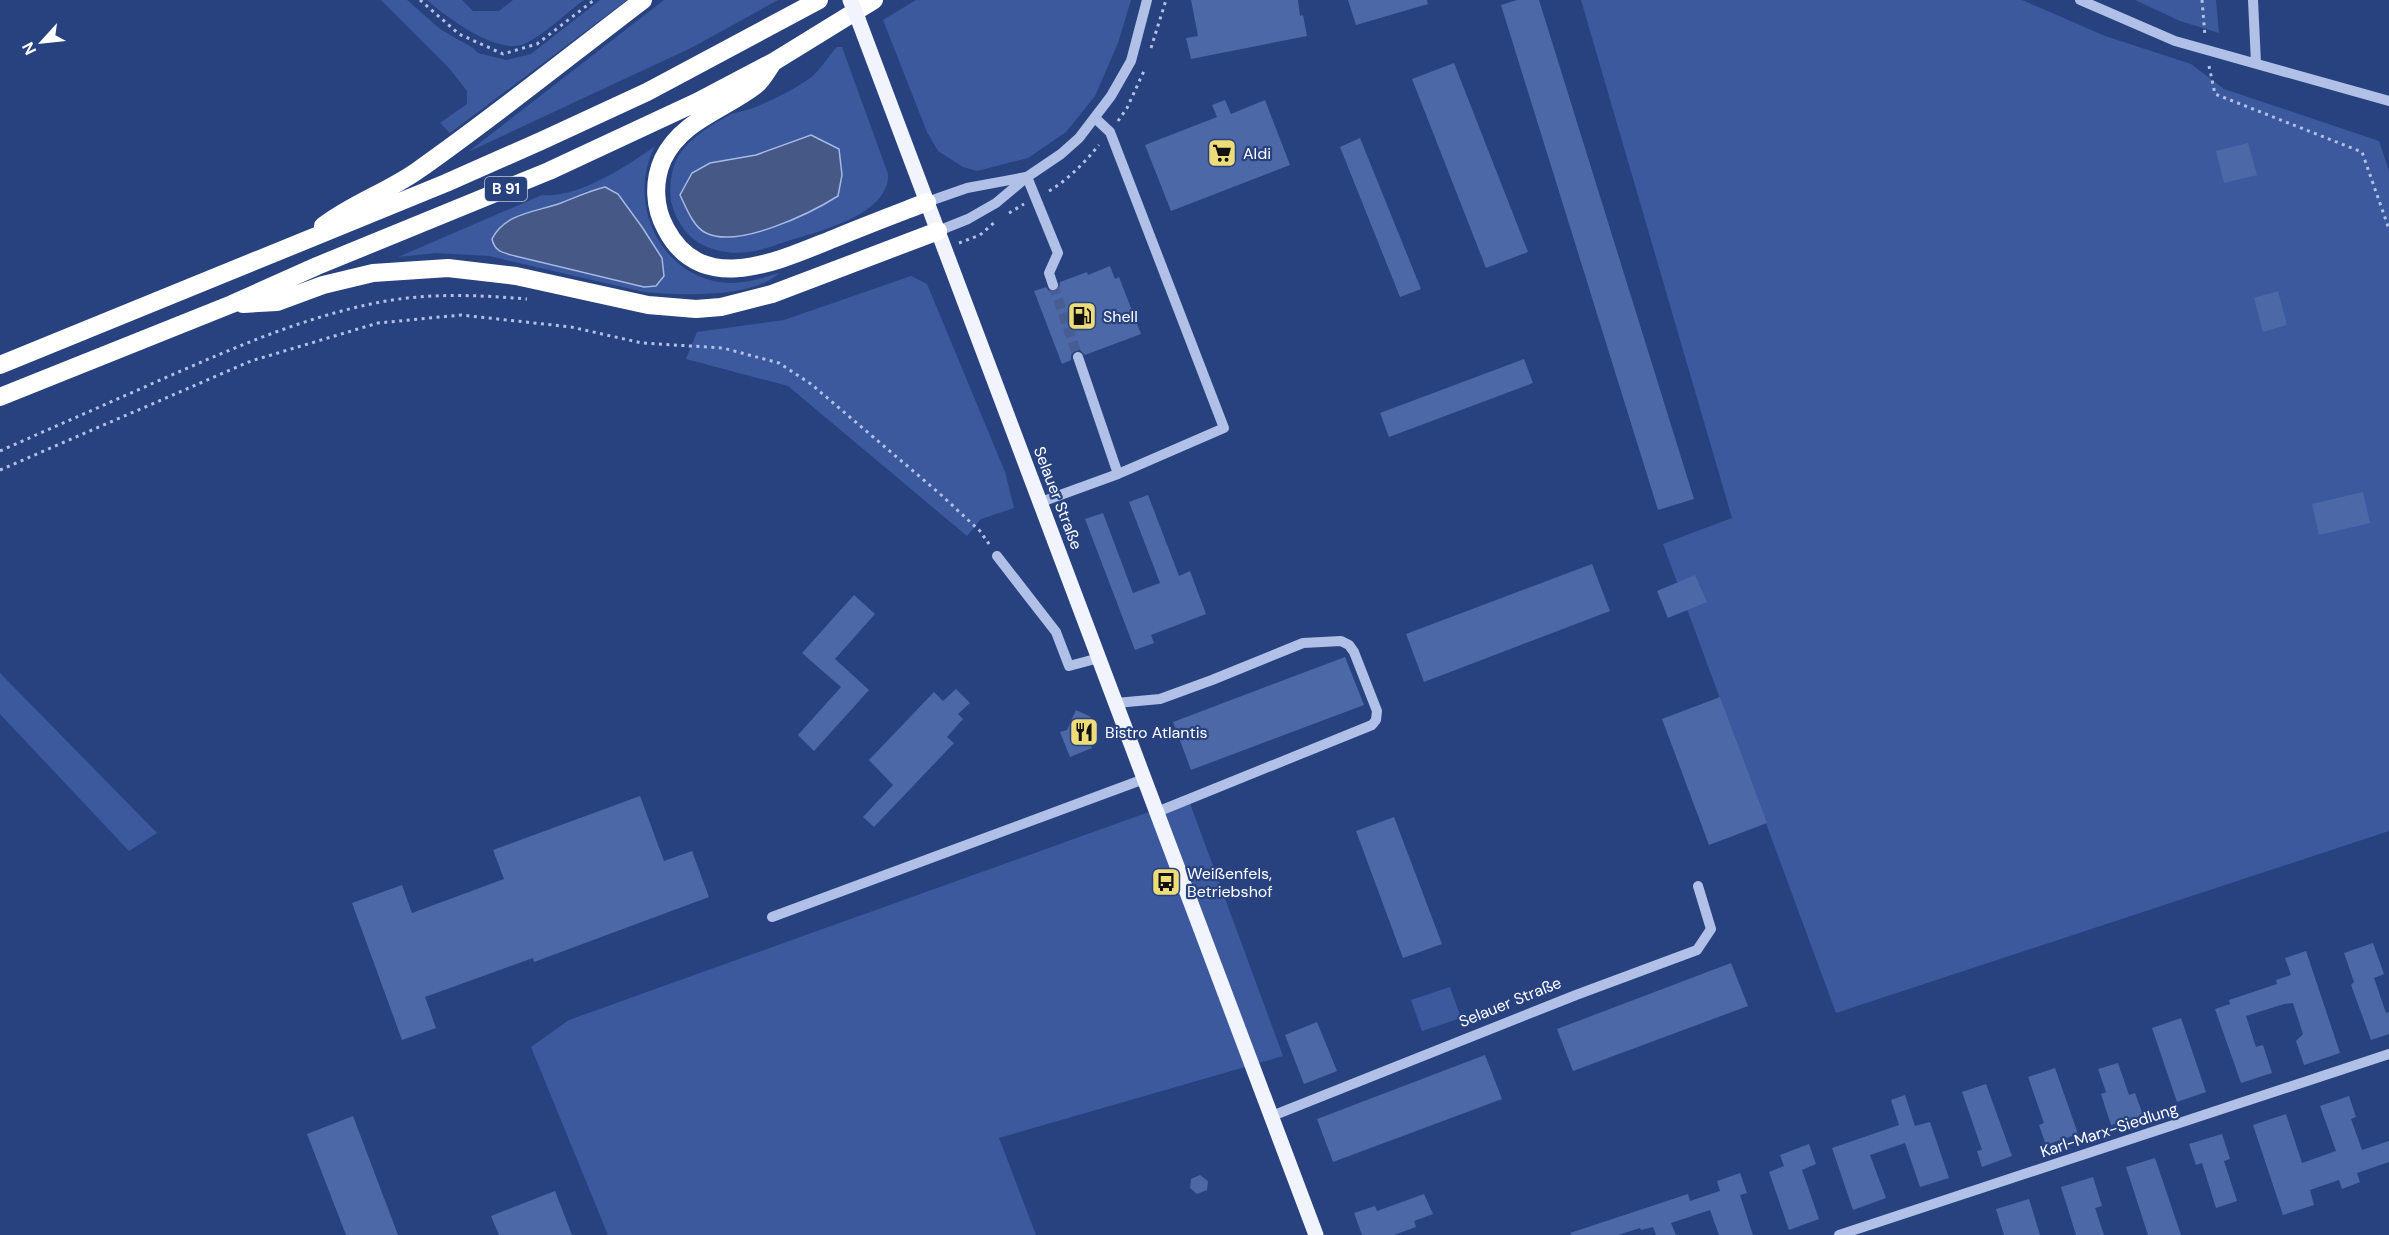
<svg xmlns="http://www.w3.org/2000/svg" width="2389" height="1235" viewBox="0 0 2389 1235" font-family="'DM Sans',sans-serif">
<rect width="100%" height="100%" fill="#284280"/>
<path fill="#3d599e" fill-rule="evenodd" d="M381,0H407L440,29L473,48L478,53L506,60L531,54L600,0H627L450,133L440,123L467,104V91L449,68Z
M427,0H462L473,11H499L513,0H584C566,13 544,35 524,44C497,55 446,17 427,0Z
M664,0H778L693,47L468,152Z
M916,0H1131L1118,43L1095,96L1066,132L1028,158L977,171L963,167L938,151L927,132L883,20Z
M1581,0H2022L2105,36L2191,64L2224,89L2379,141L2389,171V831L1836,1013L1663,544L1732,518Z
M2135,0H2216L2219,33L2180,21Z
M837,47H842L888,174C890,218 809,233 776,245C752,253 729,257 705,246C689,239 677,223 672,205C668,190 671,165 681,152C692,137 715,122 732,114C740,111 750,110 758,106C773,100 797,88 810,78C821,70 828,56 837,47ZM756,155L838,196C802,218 763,234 721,236L710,163Z
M655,146C629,196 653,264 710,280C734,287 756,280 779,273C752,299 679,295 644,292L489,256L436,253L398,257L542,195C576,199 628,166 655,146ZM587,191L618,194L642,227L662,258L644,287L501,253L492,239C506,213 536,213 561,203C570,199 579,195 587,191Z
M911,276L927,284L1005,472L1014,508L981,519L967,536L788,386L686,359L697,332L784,320Z
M0,673L157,833L129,851L0,714Z
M1188,798L1283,1056L999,1138L1036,1235H608L531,1047L569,1020Z
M1450,987L1461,1018L1422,1031L1411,1000Z"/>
<path fill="#465885" stroke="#a5b9e6" stroke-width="1.5" d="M811,135L839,149L842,175L838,196C811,213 738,249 706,233C693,227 686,207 680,195L692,173L710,163L756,155Z
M605,187L618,194L642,227L662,258L664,276L656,286L644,287L515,256C503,253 495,252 492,239C505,213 536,212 561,203C576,197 589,191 605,187Z"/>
<path fill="#4d68a7" d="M1191,0H1298L1300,16L1303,15L1307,36L1191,59L1186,38L1198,36Z
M1348,0H1427L1428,4L1356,25Z
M1517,0H1539L1694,499L1658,510L1501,5Z
M1454,63L1528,252L1486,268L1412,79Z
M1225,100L1231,114L1265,100L1290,165L1171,211L1145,145L1217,117L1212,105Z
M1360,138L1421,289L1400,297L1340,147Z
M2248,143L2257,175L2224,183L2216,151Z
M1110,266L1115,279L1119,277L1141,334L1085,355L1080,350H1075L1071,355V360L1062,364L1034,291L1046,287L1049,291L1055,292L1059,289L1060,282L1087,272L1088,275Z
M2278,291L2287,325L2263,332L2254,298Z
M1524,359L1533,383L1389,437L1380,413Z
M2363,492L2370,523L2319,535L2312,504Z
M1148,495L1179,576L1190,571L1206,614L1151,635L1154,643L1135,650L1085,519L1103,513L1133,593L1160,583L1129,502Z
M1592,564L1610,611L1424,682L1406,634Z
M1695,575L1707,602L1668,618L1657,591Z
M854,595L875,614L835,659L869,690L814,751L798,735L841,687L802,653Z
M1345,657L1364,705L1191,770L1173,722Z
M956,689L970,703L958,714L963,719L947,737L954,743L874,827L863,817L893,785L869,760L934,692L943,701Z
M1720,697L1767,823L1709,845L1662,719Z
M1076,710L1091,717L1085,731L1092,748L1070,757L1060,732L1067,730Z
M640,796L664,861L692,851L709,897L534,962L533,958L425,997L436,1028L402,1040L352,903L402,885L412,913L504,879L493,850Z
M1394,817L1442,944L1403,958L1356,831Z
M2373,943L2384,974L2374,978L2386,1013L2389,1012V1034L2371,1040L2351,985L2354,982L2344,953Z
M2306,951L2340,1053L2304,1065L2296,1041L2303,1034L2293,1003L2284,1004L2246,1016L2256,1047L2263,1045L2272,1073L2241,1083L2215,1009L2230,1004L2229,1000L2277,984L2276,980L2291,975L2285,958Z
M1731,963L1748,1006L1573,1071L1557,1029Z
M2181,1018L2206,1092L2177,1102L2152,1028Z
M1317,1022L1337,1071L1304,1084L1285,1035Z
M1485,1055L1502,1099L1333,1162L1317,1119Z
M2118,1063L2129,1095L2135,1093L2143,1115L2111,1125L2101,1094L2106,1092L2098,1069Z
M2055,1068L2078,1134L2046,1145L2039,1125L2044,1123L2028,1077Z
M1986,1084L2012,1156L1982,1167L1977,1151L1982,1150L1962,1092Z
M1905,1095L1915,1126L1930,1122L1949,1178L1920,1187L1905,1143L1870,1155L1886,1198L1853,1210L1832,1148L1899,1125L1891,1100Z
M2349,1096L2356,1117L2351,1119L2362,1150L2389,1141V1162L2357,1173L2360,1182L2342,1189L2339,1180L2310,1190L2314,1205L2283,1215L2253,1125L2286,1114L2302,1163L2336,1151L2320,1106Z
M353,1116L398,1235H346L307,1134Z
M2222,1134L2230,1159L2224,1161L2237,1201L2216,1208L2202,1163L2196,1165L2189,1144Z
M1809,1144L1816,1164L1802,1170L1819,1219L1789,1230L1769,1172L1784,1166L1780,1155Z
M2155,1158L2181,1235H2148L2126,1167Z
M1740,1173L1747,1193L1740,1195L1753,1235H1719L1710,1210L1671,1223L1676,1235H1656L1653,1227L1641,1230L1640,1228L1618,1235H1571L1570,1233L1688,1194L1690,1201L1720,1191L1717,1181Z
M1200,1175L1208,1181L1207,1190L1197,1194L1190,1188L1191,1179Z
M2093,1177L2102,1206L2095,1208L2104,1235H2076L2061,1187Z
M555,1191L572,1235H499L491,1216Z
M1424,1194L1433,1214L1414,1221L1416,1227L1394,1235H1362L1354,1213L1375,1206L1377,1211Z
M2029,1199L2040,1235H2004L1996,1209Z"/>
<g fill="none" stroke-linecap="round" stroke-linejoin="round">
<path stroke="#485e93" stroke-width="10" stroke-dasharray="10 5" stroke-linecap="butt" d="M1053,285L1078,357"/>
<path stroke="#b0c0e6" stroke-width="3" stroke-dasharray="3 4.5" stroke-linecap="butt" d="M420,0L459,34L503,54L537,44L594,0
M2202,0L2205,36
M1151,48L1166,0
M2209,66L2215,94L2362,152L2389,229
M1118,121L1127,108L1144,71
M1049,191C1069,179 1084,163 1099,145
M1009,213L1024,204
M959,243L980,235L996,221
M0,451C56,426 111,402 167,377C238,346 309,315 386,301C433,293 479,295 527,299
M0,470L251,361L378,323L461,315L571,327L642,343L723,348L779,363L811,384L939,493L980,531L989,544"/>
<path stroke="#b0c0e6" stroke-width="10" d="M2080,0L2175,41L2389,101
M2253,0L2256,63
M1095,118L1110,132L1224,428L1118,474
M1027,177L1058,253L1049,273L1053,285
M927,202L967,188L1026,177
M938,231L968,219L996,203L1027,177L1061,154L1079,138L1111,96L1131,61L1147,0
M1041,502L1118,474L1078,357
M997,556L1056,632L1069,666L1099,658
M1116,703L1160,699L1212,680L1303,643L1341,641L1349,645L1354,652L1377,711L1376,720L1372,725L1157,812
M772,917L1144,779
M1272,1116L1576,995L1697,950L1711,929L1698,886
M1839,1235L2389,1054"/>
<path stroke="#f1f4fd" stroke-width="15" d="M858,19L1316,1235"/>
<path stroke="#fff" stroke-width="18" d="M772,64C767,71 762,81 755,86C724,110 682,120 663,159C653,181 654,208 666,229C702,298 780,260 833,239C864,226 896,214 927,202
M323,226C351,204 387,192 417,171C494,117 568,57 643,0
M243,304L277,302L323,285L373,273L448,268L516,276L648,305L696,309L721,307L772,294L938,231
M0,365L446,183L541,141L647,92L819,0
M0,397L232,304L317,266L549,171L697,102L775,61L874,0"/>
<path stroke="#f1f4fd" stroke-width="15" d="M850,0L858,19"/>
</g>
<defs>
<g id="supermarket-square" transform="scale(1.5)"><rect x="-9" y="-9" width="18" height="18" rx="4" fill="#eddc77" stroke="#284280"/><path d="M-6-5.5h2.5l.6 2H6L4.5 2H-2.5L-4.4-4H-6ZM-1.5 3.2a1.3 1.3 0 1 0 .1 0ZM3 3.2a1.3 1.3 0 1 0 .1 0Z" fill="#111"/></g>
<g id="fuel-square" transform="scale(1.5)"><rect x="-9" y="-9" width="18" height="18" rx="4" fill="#eddc77" stroke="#284280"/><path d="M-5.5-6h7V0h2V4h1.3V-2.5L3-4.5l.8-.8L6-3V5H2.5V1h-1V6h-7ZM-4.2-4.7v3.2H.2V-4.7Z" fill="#111"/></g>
<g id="restaurant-square" transform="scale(1.5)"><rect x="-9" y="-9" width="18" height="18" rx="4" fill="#eddc77" stroke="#284280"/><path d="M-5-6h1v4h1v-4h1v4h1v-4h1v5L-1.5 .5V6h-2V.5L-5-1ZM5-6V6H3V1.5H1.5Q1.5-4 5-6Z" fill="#111"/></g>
<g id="bus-square" transform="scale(1.5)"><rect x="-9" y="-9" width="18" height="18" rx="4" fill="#eddc77" stroke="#284280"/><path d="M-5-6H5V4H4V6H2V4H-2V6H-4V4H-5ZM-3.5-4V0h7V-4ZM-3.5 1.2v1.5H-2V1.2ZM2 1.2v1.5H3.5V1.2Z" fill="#111"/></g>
</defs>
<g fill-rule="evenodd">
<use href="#supermarket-square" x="1222" y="153"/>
<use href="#fuel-square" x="1082" y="316"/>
<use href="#restaurant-square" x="1084" y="732"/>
<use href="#bus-square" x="1166" y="882"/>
</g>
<g text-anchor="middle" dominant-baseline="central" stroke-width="4.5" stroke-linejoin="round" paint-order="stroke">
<rect fill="#284280" stroke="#bec6d9" stroke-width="1.5" x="485" y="177" width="42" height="24" rx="4.5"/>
<g font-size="15" font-weight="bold" fill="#fff">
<text x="506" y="189">B 91</text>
</g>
<g font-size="16" fill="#fff" stroke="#284280" text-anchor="start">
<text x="1243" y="153">Aldi</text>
<text x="1103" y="316">Shell</text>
<text x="1105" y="732">Bistro Atlantis</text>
<text x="1187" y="873">Weißenfels,<tspan x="1187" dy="18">Betriebshof</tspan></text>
</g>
<g font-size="16" fill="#fff" stroke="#284280">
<text transform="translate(1058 498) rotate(69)">Selauer Straße</text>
<text transform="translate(1510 1002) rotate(-22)">Selauer Straße</text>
<text transform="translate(2109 1130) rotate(-18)">Karl-Marx-Siedlung</text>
</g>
</g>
<g transform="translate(42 42) rotate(243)" stroke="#284280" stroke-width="4.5" paint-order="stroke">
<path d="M0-4.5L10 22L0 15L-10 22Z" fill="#ffffff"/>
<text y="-9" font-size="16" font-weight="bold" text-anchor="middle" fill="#ffffff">N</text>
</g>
</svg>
